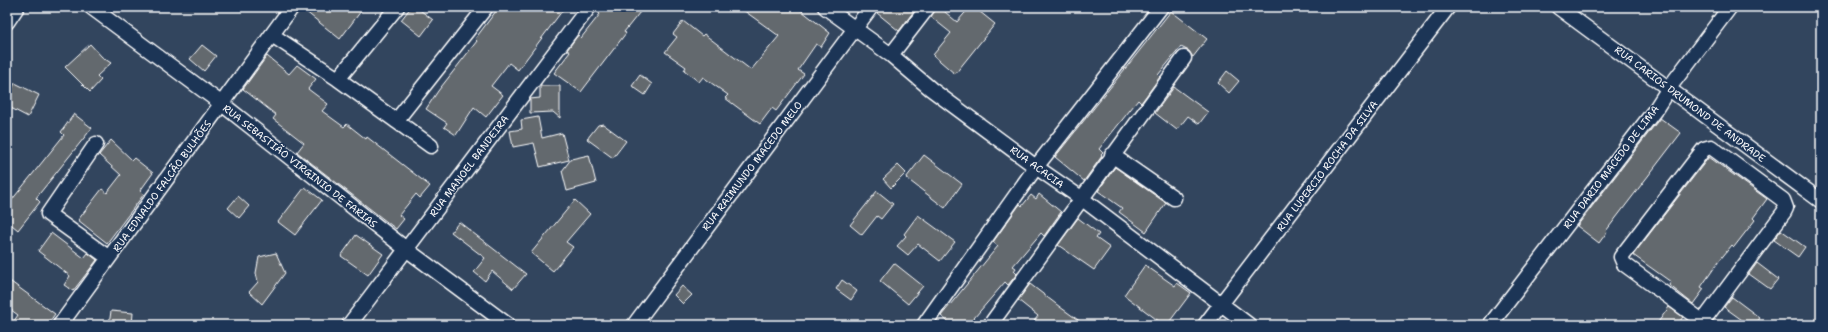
<svg xmlns="http://www.w3.org/2000/svg" width="1828" height="332" viewBox="0 0 1828 332" font-family="'Shantell Sans',sans-serif">
<rect width="100%" height="100%" fill="#32455e"/>
<filter id="ink" filterUnits="userSpaceOnUse"><feTurbulence type="fractalNoise" baseFrequency=".025" numOctaves="2"/><feDisplacementMap in="SourceGraphic" scale="8" xChannelSelector="R" yChannelSelector="G"/><feConvolveMatrix kernelMatrix="1 2 1 2 8 2 1 2 1" color-interpolation-filters="sRGB"/></filter>
<g filter="url(#ink)">
<path fill="#64696e" stroke="#fff" d="M300,7H364L340,39Z
M411,7H416L433,20L421,36L401,20Z
M499,7H565L518,70L509,63L491,86L503,95L486,117L474,107L456,135L444,127L447,123L426,109L438,91L477,41L475,39Z
M597,7H644L624,32L626,33L581,92L554,73L570,52L567,50L578,35L581,38L600,14L596,11Z
M739,7H797L830,33L821,47L816,44L798,70L804,74L776,111L772,108L760,124L725,98L728,95L703,77L699,82L684,70L686,67L665,52L677,37L673,34L683,21L702,36L704,34L751,70L779,36Z
M882,7H917L899,31L877,13Z
M936,7H939L957,22L970,7H974L995,24L955,74L933,55L951,33L931,17Z
M1171,11L1207,39L1193,57L1189,51L1181,47L1158,75L1160,77L1141,103L1138,100L1099,149L1103,153L1101,155L1102,156L1084,181L1055,157Z
M90,44L102,57L111,63L97,76L101,80L90,92L65,67Z
M202,45L216,56L204,71L190,59Z
M267,56L289,74L297,65L316,79L308,89L328,104L322,111L344,127L347,124L366,139L367,137L430,186L420,198L416,194L399,215L404,219L396,229L297,152L304,143L273,119L276,115L243,89Z
M1227,71L1239,81L1229,93L1218,83Z
M640,75L652,84L645,95L632,86Z
M15,83L39,95L28,117L7,106V99Z
M540,86H560V118L553,112L530,113V99L540,98Z
M1174,87L1208,112L1199,124L1188,116L1177,130L1155,113Z
M74,114L92,128L36,198L40,202L18,230L7,221V206L64,135L61,132Z
M538,117L542,138L562,133L569,160L540,167L534,143L513,147L510,131L522,129L521,120Z
M1660,118L1681,133L1606,231L1607,232L1599,243L1577,226Z
M603,124L626,141L613,158L587,139L598,125Z
M111,140L132,160L134,158L153,173L140,191L144,194L107,243L78,220L102,189L107,193L121,175L99,155Z
M589,155L596,183L567,191L562,171L571,159Z
M924,155L962,184L945,208L906,178Z
M1709,157L1767,199L1753,218L1755,220L1734,247L1732,245L1719,261L1701,287L1704,289L1693,304L1669,285L1671,282L1633,255Z
M898,165L906,173L891,188L883,179Z
M1115,167L1166,203L1146,232L1119,212L1122,208L1098,191Z
M305,187L322,200L295,235L278,222Z
M877,191L893,204L881,219L877,216L862,235L850,225Z
M1039,194L1061,212L1044,236L1041,233L1013,266L1016,268L1014,271L1017,274L1008,285L1005,282L968,325H952L941,316L998,246L993,242L1020,204L1022,206L1031,195L1036,199Z
M238,196L249,206L239,218L228,208Z
M575,200L590,214L566,242L573,247L553,271L531,253Z
M918,215L955,242L940,261L918,244L908,255L897,246L906,236L904,234Z
M1078,218L1099,234L1096,238L1110,248L1094,270L1058,245Z
M459,222L526,274L513,289L492,271L485,281L474,272L485,258L451,232Z
M1781,230L1805,247L1798,257L1774,240Z
M51,233L84,258L88,253L97,260L73,291L64,285L70,276L38,251Z
M356,235L383,254L368,275L341,256Z
M276,253L285,273L262,304L249,292L258,282L256,273L259,257Z
M894,263L923,286L908,304L880,281Z
M1757,263L1778,279L1770,289L1749,274Z
M1145,265L1175,286L1177,283L1191,293L1167,325H1164L1124,295Z
M7,279L55,314L47,325H11L18,315L7,307Z
M842,280L857,291L851,300L836,289Z
M1030,284L1060,307L1085,325H1031L1038,316L1018,300Z
M682,286L692,295L683,304L674,295Z
M1732,297L1760,318L1755,325H1749L1724,307Z
M1669,307L1683,317L1677,325H1656Z
M111,311L133,313L132,325H109Z"/>
<g fill="none" stroke-linecap="round" stroke-linejoin="round">
<g stroke="#fff" stroke-width="17">
<path id="minor" d="M91,7L222,104L406,249L508,325
M825,7L891,55L931,89L1036,167L1081,198L1249,325
M1558,7L1821,201
M7,22L17,7
M272,35L338,79L431,146
M891,55L928,7
M338,79L397,7
M396,121L486,7
M96,144L48,214L109,258
M1112,155L1174,198
M60,325L292,7
M349,325L589,7
M634,325L871,7
M924,325L1036,167L1161,7
M990,325L1184,58
M1205,325L1448,7
M1490,325L1655,110L1669,88L1730,7
M1700,325L1784,212L1786,208L1783,200L1711,147L1704,149L1621,257L1624,264L1702,321"/>
</g>
<use href="#minor" stroke="#1d3557" stroke-width="14"/>
</g>
</g>
<g text-anchor="middle" dominant-baseline="central" stroke-width="3" stroke-linejoin="round" paint-order="stroke">
<g font-size="10" fill="#fff" stroke="#1d3557">
<text transform="translate(1690 104) rotate(37)">RUA CARIOS DRUMOND DE ANDRADE</text>
<text transform="translate(300 166) rotate(38)">RUA SEBASTIÃO VIRGINIO DE FARIAS</text>
<text transform="translate(469 166) rotate(-53)">RUA MANOEL BANDEIRA</text>
<text transform="translate(752 166) rotate(-53)">RUA RAIMUNDO MACEDO MELO</text>
<text transform="translate(1327 166) rotate(-53)">RUA LUPERCIO ROCHA DA SILVA</text>
<text transform="translate(1037 167) rotate(36)">RUA ACACIA</text>
<text transform="translate(1611 167) rotate(-53)">RUA DARIO MACEDO DE LIMA</text>
<text transform="translate(162 186) rotate(-54)">RUA EDNALDO FALCÃO BULHÕES</text>
</g>
</g>
<rect width="1828" height="332" fill="none" stroke="#1d3557" stroke-width="24"/>
<rect x="12" y="12" width="1804" height="308" fill="none" stroke="#fff" stroke-width="1.5" filter="url(#ink)"/>
</svg>
